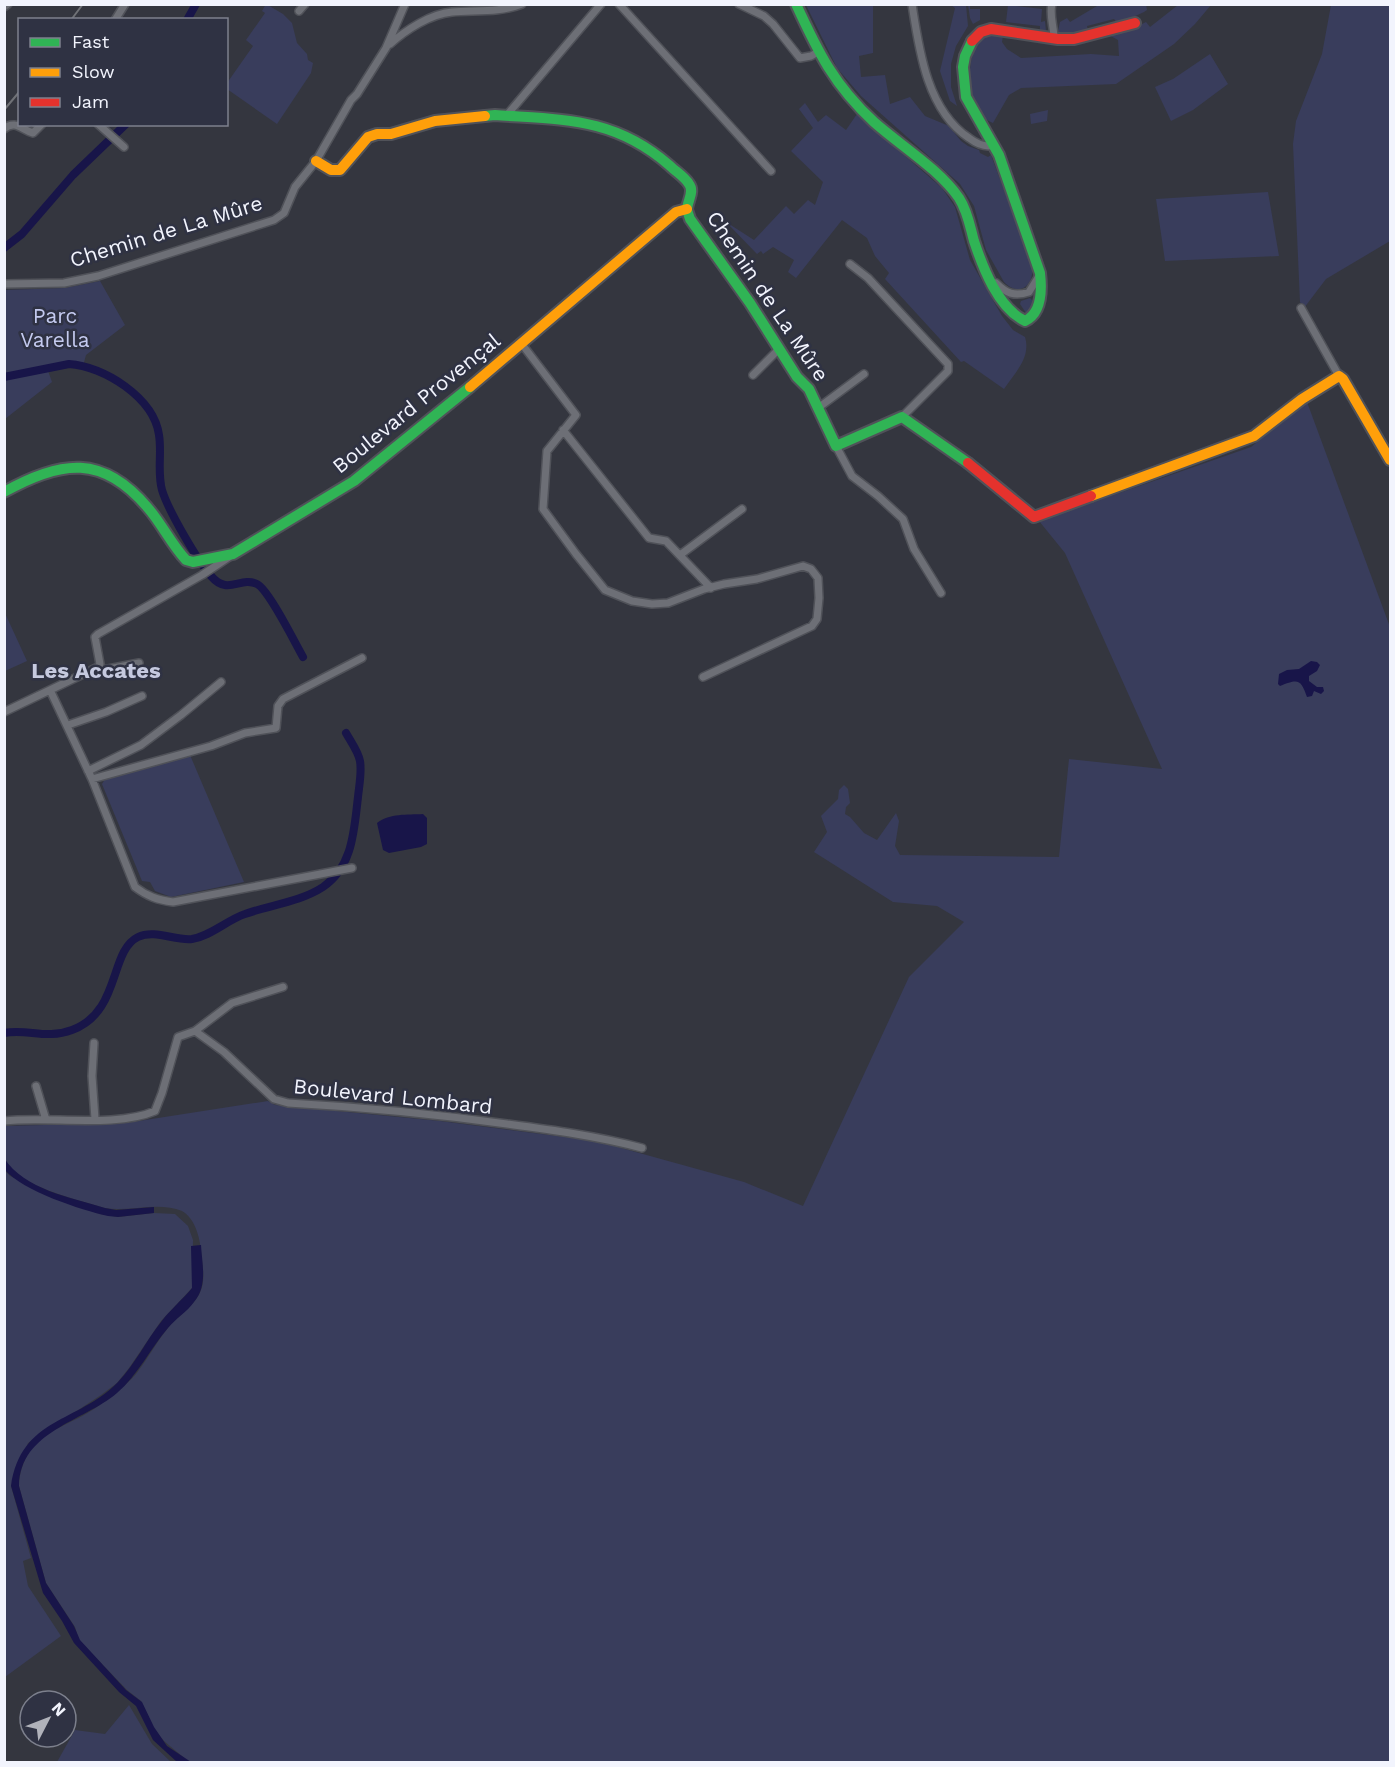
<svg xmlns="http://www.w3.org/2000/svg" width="1395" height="1767" viewBox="0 0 1395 1767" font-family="'Work Sans',sans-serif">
<rect width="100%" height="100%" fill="#34363f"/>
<path fill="#393d5c" d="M266,4L283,14L292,23L297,43L307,54L308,60L313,63L311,73L277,124L227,89V83L253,46L246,40L265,13L262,11Z
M1146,4L1147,10L1144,12L1118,24L1114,19L1087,26L1088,31L1060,34L1058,31L1060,22L1067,18L1070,22L1097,6V5Z
M806,5H873V53L859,56L861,77L885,75L890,104L910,97L925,116L949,126L961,141L968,146L979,150L980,153L988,157L991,155L1032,265C1035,285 1020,298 1004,282L986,250L974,206L960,184L861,96L837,68Z
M951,5H966L968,26L956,46L951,64V87L957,106L950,101L940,71L955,8Z
M968,5H970V9H980V20L973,24L970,18Z
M1008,5L1042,9L1041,22L1045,21L1046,31L1040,32V26L1006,22Z
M1178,5H1211L1195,24L1174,44L1116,84L1021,88L1009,95L993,123C964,112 962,49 988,33L1003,36L1002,42L1007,49L1021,58L1091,54L1119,56L1118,40L1109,35L1136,27L1146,22L1150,27Z
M1331,5H1390V241L1326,279L1304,308L1300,302L1293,144L1296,121L1322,54Z
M1210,54L1228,84L1193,110L1171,121L1155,87L1173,79Z
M805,103L818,122L826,115L846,130L857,114L942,188L955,207L970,260L1002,316L1013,330L1025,337C1031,358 1016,371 1004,389L964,361L961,362L885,279L889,273L875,256L867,238L842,220L796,278L788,272L794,260L773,247L763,254L761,251L757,254L726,222L754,240L786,206L794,214L808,200L815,205L823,182L791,151L813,128L799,109Z
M1048,110L1047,121L1031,124L1030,114Z
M1268,192L1279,256L1165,261L1156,199Z
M100,281L125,325L86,355L83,366L69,364L47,368L52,382L5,419V290L65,288Z
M1030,298L1033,301L1032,310L1026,313L1020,304L1021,301Z
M1307,402L1390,627V1762H189L164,1741L153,1728L141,1701L127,1690L79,1640L75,1627L46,1583L19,1486C19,1472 25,1455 35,1444C51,1428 75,1422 94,1409C107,1399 125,1387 136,1374C147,1360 156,1343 167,1329C178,1315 197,1305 202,1287C205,1276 202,1262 201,1251C200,1238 195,1218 182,1211C159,1201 129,1212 105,1208C79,1200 15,1186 5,1159C2,1150 5,1135 4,1126L126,1123L268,1101L275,1105L440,1121L596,1141L744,1182L803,1206L909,977L964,922L937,906L893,902L814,852L827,832L821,816L838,799L839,790L844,785L848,789L850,803L846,807L845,814L850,817L864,833L877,840L896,813L899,821L895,846L900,855L1059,857L1069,759L1162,769L1065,553L1039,521L1251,447Z
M4,611L27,661L5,671H4Z
M190,755L244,882L171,897L155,891L150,882L142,881L102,784L105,779L110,777Z
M4,1170L10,1176L100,1214L118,1217L154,1213L175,1214L188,1226L193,1240L192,1288L161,1321L129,1368L117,1383L101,1395L28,1443L11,1486L31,1558L23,1561L28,1586L61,1636L5,1677Z
M129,1705L152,1744L171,1762H57L75,1730L105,1734Z"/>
<path fill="#181549" d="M1311,661L1317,662L1320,665L1317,671L1309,676V681L1317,687H1323L1324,691L1321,694L1314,691L1312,696L1307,697C1301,680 1299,678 1280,686L1278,684L1279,674L1287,670L1299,669Z
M423,814L427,818V844L421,847L389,853L383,850L377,823C390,813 407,815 423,814Z
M4,1158C25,1190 70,1197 105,1208L116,1210L154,1207V1213L118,1217L108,1216C81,1210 23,1191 5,1170Z
M201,1245C202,1264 208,1286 194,1302C187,1312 176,1318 168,1328C150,1349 138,1375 117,1393C83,1422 20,1431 19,1486L46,1583L74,1626L80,1640L126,1690L142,1702L154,1727L167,1746L191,1762H177L153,1740L136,1706L119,1692L74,1643L62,1621L43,1593L11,1486C21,1417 78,1423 118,1382C135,1364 146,1341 161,1322C170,1310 182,1300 192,1288L191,1246Z"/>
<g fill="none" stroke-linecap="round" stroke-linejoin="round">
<path stroke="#181549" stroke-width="8" d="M187,20L196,4
M4,248L22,234L73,175L126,124
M4,377L69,364C104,366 154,398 159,435C162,453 157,472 162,490C168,510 197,560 211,576C228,596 240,576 257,584C269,590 295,643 303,657
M4,1033C27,1028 46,1040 72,1030C121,1012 109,951 138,937C155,929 175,941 192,939C211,936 227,920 245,914C270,905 300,902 323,887C353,867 354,830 358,797C359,786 362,773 360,761C358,751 351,742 346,733"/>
<g stroke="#505259" stroke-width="10">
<path id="street" d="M619,4L771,171
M739,4L764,16L773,24L800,58L811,56L818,52
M912,4C919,50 927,110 969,138C977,144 985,148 994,145
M1052,4C1049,15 1054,27 1054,38
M4,7L8,4
M299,11L305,4
M115,20L125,4
M390,44C406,30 430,14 452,12C476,10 499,13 522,4
M507,115L601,4
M98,124L124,147
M4,129C15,119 22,130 33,133L42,124
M850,264L868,278L948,364V371L902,417
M996,283C1006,293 1014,297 1029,292L1039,276
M4,284L64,283L98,276L274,220L284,213L295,187L316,161L351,100L357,94L386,48L405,4
M1301,308L1339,376
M521,343L576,415L547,451L543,509L576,554L605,590L632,601L652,604L668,603L704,589L724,584L757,579L803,566L811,569L818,578L819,598L817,619L812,626L703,677
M753,375L779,349
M818,408L864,374
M563,430L649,538L666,541L711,588
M836,446L852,476L878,496L903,519L914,549L941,593
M680,555L742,509
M98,667L103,670L139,663
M50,690L92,779L135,887C147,896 157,900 173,902L352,868
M4,712L98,667L100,664L95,637L98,634L202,575L229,557
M68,725L106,712L142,696
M88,771L141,745L181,715L221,682
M92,779L211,746L245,733L276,728L278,706L283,699L362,658
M195,1031L232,1003L283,987
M94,1043L92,1076L95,1119
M36,1086L46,1120
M4,1121C48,1116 116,1128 155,1111L162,1093L178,1037L195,1031L224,1052L274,1099L288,1103C361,1107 434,1114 507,1124C552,1130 597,1136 642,1148"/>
</g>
<g stroke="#505259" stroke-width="14">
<path id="fast" d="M796,4C818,52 834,85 874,122C901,146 939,169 959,198C968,212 970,227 974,241C983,268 998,308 1025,321C1042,313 1042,290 1040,273L999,155L966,97L963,67L965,56L972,41
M485,116L495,115C563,120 614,117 669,165C675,171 685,177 689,184C695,192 687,201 687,210C688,213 689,216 690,219L750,303L797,377L809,389L836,446L902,417L968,463
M4,492C61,460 103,454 148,508C162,524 171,544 186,560L193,562L233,554L354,481L470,387"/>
</g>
<g stroke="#505259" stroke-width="14">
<path id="slow" d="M316,161L331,170H340L368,137L377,134H391L435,121L485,116
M470,387L676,212L687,209
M1091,496L1254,436L1302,399L1339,376L1343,379L1390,460"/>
</g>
<g stroke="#505259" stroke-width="14">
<path id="jam" d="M972,41L981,32L991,29L1058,39H1074L1135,23
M968,463L1034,517L1091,496"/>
</g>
<use href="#street" stroke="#6d6f76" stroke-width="7"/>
<use href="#fast" stroke="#30b455" stroke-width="10"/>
<use href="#slow" stroke="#ff9f0a" stroke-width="10"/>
<use href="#jam" stroke="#e5322d" stroke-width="10"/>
<path stroke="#6f7176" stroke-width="2" d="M71,20L83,4
M4,110L20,91"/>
</g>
<g text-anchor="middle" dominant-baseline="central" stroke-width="5" stroke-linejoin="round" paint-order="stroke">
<g font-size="21" fill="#f2f4fd" stroke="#2f3243">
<text transform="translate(166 231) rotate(-17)">Chemin de La Mûre</text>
<text transform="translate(768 296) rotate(56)">Chemin de La Mûre</text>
<text transform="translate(416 403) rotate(-39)">Boulevard Provençal</text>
<text transform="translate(393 1096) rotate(6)">Boulevard Lombard</text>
</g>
<g font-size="21" fill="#c4caef" stroke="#2f3243">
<text x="55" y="315">Parc<tspan x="55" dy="24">Varella</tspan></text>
</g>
<g font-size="22" font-weight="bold" fill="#c5c9df" stroke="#2f3243">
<text x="96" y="670">Les Accates</text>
</g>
</g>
<rect width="1395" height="1767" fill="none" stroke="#f2f4fd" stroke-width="12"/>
<rect x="18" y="18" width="210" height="108" fill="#2f3243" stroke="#7d808d" stroke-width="1.5"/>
<rect x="30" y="38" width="30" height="9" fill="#30b455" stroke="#7d808d" stroke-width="1.5"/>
<text x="72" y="48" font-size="18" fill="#f2f4fd">Fast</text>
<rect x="30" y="68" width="30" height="9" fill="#ff9f0a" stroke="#7d808d" stroke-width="1.5"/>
<text x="72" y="78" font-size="18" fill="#f2f4fd">Slow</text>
<rect x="30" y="98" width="30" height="9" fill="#e5322d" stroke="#7d808d" stroke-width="1.5"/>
<text x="72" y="108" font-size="18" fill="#f2f4fd">Jam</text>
<g transform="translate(48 1719) rotate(48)"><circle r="28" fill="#2f3243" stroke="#7d808d" stroke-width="1.5"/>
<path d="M0-4.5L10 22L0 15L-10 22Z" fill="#b0b2ba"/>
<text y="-9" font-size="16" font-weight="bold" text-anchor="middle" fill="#f2f4fd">N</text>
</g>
</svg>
